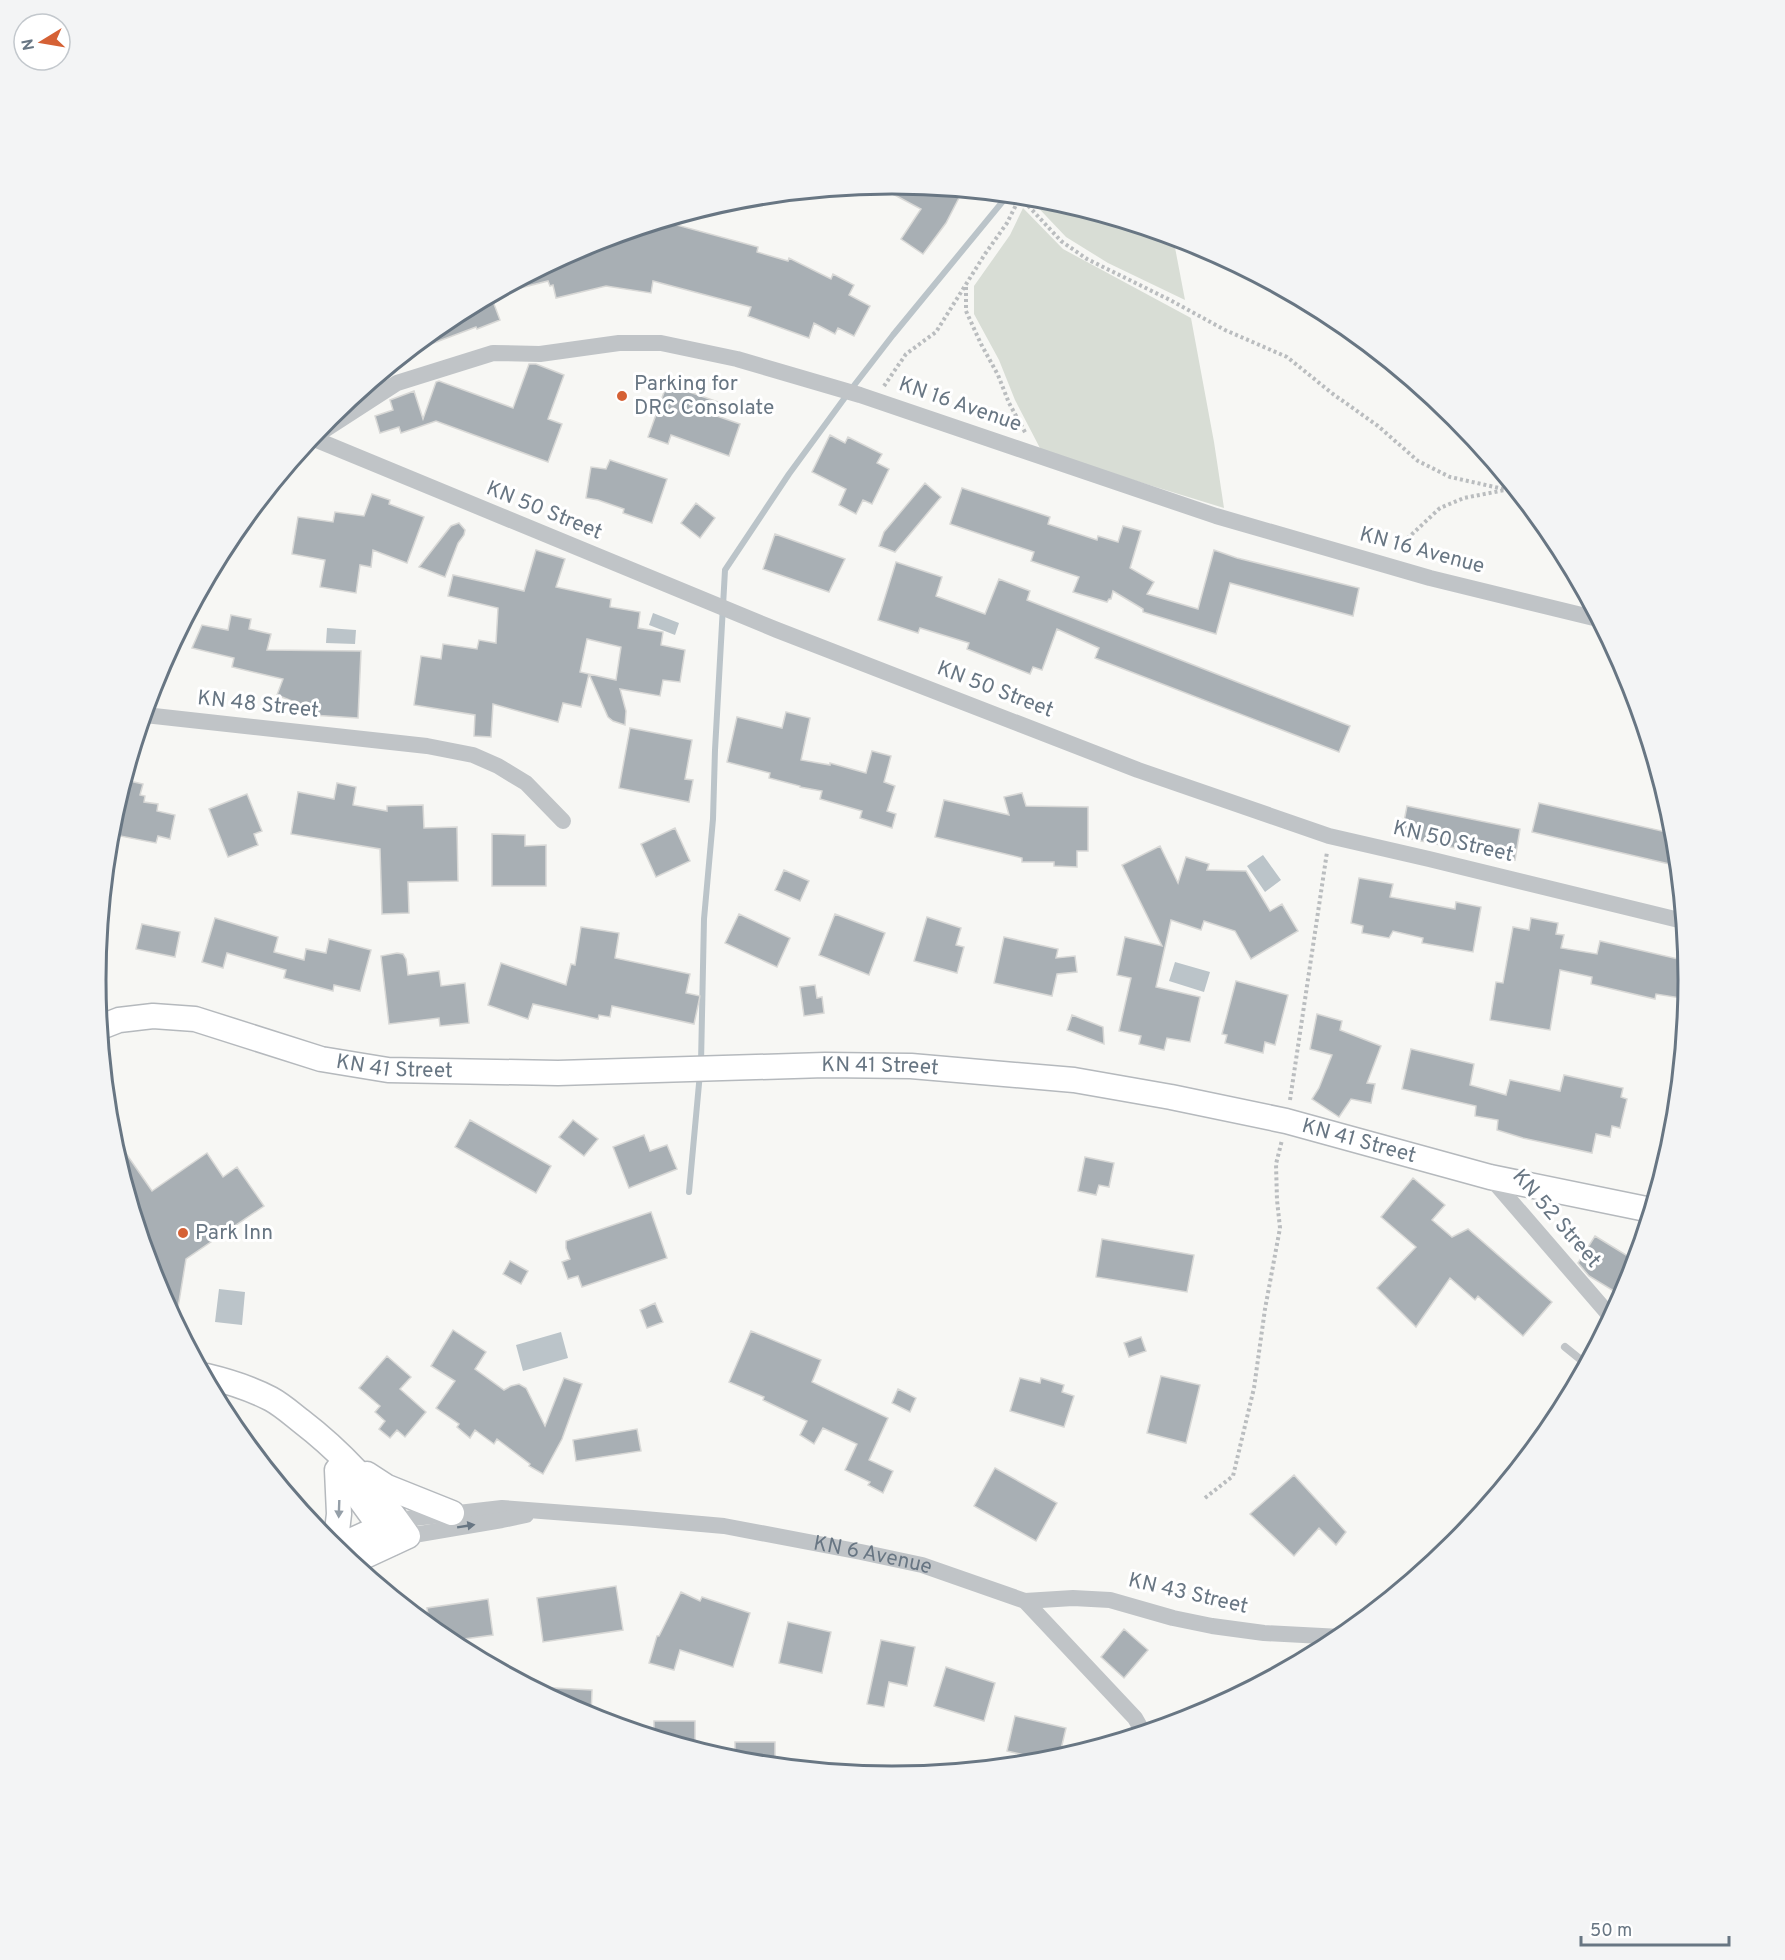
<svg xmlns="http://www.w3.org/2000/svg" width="1785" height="1960" viewBox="0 0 1785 1960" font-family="Overpass,sans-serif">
<rect width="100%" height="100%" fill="#f7f7f4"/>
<path fill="#d8ddd5" d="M1028,197L1048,199L1173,237L1185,300L1108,263L1066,237Z
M1023,208L1063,249L1191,318L1214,442L1224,508L1042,452L1015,400L999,360L974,314V286L1010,235Z"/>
<path fill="#bbc4c9" d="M653,613L679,623L675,635L649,625Z
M327,628L356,630L355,644L326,643Z
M1263,855L1281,880L1265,892L1247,866Z
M1175,962L1210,972L1204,992L1169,981Z
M219,1289L245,1292L242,1325L215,1322Z
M561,1332L568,1358L523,1371L516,1345Z"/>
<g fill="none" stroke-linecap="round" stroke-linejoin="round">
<path stroke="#bbc4c9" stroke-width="6" d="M701,1063L704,919L713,819L715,750L725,570L789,474L849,392L893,335L1008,195
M689,1192L700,1073"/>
</g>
<path fill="#a8afb4" stroke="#d8d8d6" stroke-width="1.5" d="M893,184L963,190L946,223L923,254L901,239L921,209L876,185Z
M674,218L673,224L758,247L757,252L788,261L789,258L831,279L833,274L854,285L849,295L870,306L854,336L838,328L835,334L814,323L809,338L748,316L751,307L653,281L651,293L606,286L556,298L553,285L550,286L548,281L516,289L514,284L588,244Z
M491,296L500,320L477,329L476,327L415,350L414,347L450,318Z
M529,364H536L564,375L548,419L562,424L548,462L436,421L401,433L399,427L380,433L375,416L393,410L390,400L414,391L423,419L436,382L439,381L513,408Z
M667,384L718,402L714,415L740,424L729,456L671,435L668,444L648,437Z
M830,435L845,443L848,437L882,454L877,463L889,469L872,504L863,500L856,514L839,505L846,489L812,472Z
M610,460L667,479L652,523L623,513L624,509L598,500L586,498L591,467L606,469Z
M925,483L941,497L895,552L879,546L884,532Z
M962,488L1050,517L1048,524L1097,540L1098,536L1118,542L1123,526L1141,531L1130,568L1154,582L1147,594L1198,609L1214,550L1237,558L1359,588L1353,616L1230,583L1216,634L1143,612V609L1113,591L1111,599H1109L1107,602L1073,592L1079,577L1031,561L1034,552L950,524Z
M372,494L390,500L389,504L424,517L407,563L373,550L371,567L360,565L356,593L320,587L325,560L292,554L298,517L333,522L335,512L364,516Z
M696,503L715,518L700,538L681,523Z
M459,523L465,530L464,535L458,543L445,577L419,567L451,526Z
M775,534L845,559L829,592L763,569Z
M536,550L565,559L556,587L611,599L610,607L640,612L638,628L663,632L661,645L685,650L680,682L663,680L660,696L620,689L626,711L625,725L613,721L608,717L589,674L616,680L621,647L587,639L580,672L589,674L581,707L563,703L558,722L493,704L491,737L474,736L475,715L414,705L421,656L441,659L443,644L477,649L479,640L496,643L498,608L448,596L453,575L524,591Z
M896,562L942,577L936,596L985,614L999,579L1030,591L1027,600L1350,726L1339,752L1095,658L1099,648L1057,629L1042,670L1033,667L1030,674L967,649L969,643L920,628L918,633L878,620Z
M231,615L251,619L249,629L271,634L267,650L361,651L358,718L296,714L297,703L277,695L283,679L232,667L234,658L192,648L202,625L228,630Z
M786,712L810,718L801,760L830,765V763L866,773L872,751L891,756L884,782L895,786L887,811L896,814L892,828L860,818L862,811L820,799L822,791L800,787V786L769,778L770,773L727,762L737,717L782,728Z
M630,728L692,740L685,779L693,780L689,802L619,788Z
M125,780L143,784L140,795L145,796L144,802L158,804L157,811L175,815L170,839L158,836L156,843L110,834L111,824Z
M337,783L356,787L353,805L387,811V806L423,805L424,828L457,827L458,881L408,882L409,913L382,914L380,849L291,834L298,792L334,799Z
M1022,793L1026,806L1088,807V851H1077V867L1054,866V862H1022V858L935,837L944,800L1009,815L1004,797Z
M247,794L262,831L254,834L258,845L228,857L209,809Z
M1539,803L1675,834L1678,866L1532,832Z
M1407,806L1520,829L1515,860L1401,837Z
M675,828L690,861L656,877L641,844Z
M492,834L525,835V846L546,845V886H492Z
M1160,846L1178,883L1186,857L1209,864L1207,870L1246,871L1270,911L1282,904L1298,931L1251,959L1235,931L1204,921L1201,930L1171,920L1156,987L1200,997L1190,1042L1167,1038L1164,1050L1139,1044L1141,1036L1119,1031L1131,978L1117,975L1125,937L1162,946L1122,865Z
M784,870L809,881L800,901L775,890Z
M1359,878L1393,884L1390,897L1455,909L1456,902L1481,907L1473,952L1422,943L1423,938L1393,931L1389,938L1362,933L1363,926L1351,923Z
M739,914L790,938L777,967L725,943Z
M835,914L885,933L869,975L819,955Z
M927,917L961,928L956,945L964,947L957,973L914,961Z
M215,918L278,937L274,952L304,960L306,949L326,953L329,939L371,950L360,991L334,985L333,991L284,978L286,970L227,953L223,968L202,962Z
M1531,918L1558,923L1556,934L1564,935L1561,948L1597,954L1600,941L1687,961L1689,980L1687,999L1656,994L1655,999L1591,984L1592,977L1560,970L1550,1030L1490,1020L1496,982L1503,983L1513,927L1529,930Z
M142,924L180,932L175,957L136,949Z
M581,927L619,933L615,958L690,974L686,993L700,996L694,1024L612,1006L610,1017L599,1015L598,1019L533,1004L528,1019L488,1005L501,963L566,985L571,964L575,965Z
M1004,937L1058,949L1056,958L1075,956L1077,972L1057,974L1052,996L994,983Z
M397,953L403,954L406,959L408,975L439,971L441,986L465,983L469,1023L440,1026L439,1018L389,1024L381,956Z
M1236,981L1288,995L1275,1045L1265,1042L1263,1053L1225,1043L1227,1035L1222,1034Z
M815,985L817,998L822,997L824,1013L804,1016L800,987Z
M1317,1014L1342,1021L1340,1030L1381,1046L1367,1083L1375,1084L1371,1103L1351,1099L1339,1117L1312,1099L1319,1088L1332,1055L1310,1049Z
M1072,1015L1103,1027L1104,1044L1067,1030Z
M1411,1049L1474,1064L1470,1085L1506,1095L1510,1080L1560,1091L1564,1075L1623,1088L1621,1097L1627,1099L1620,1128L1612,1126L1610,1137L1596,1134L1592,1153L1523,1138L1497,1130L1498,1120L1475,1116L1476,1106L1402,1089Z
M470,1120L551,1166L536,1193L455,1147Z
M573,1120L598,1139L584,1156L559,1137Z
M644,1135L650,1151L667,1145L677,1169L629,1188L613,1147Z
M116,1139L152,1191L207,1153L223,1177L237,1167L264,1206L186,1259L176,1320L157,1284L113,1141Z
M1085,1157L1114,1163L1109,1187L1099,1185L1096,1195L1078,1191Z
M1413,1178L1445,1205L1432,1220L1452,1237L1468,1229L1552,1302L1523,1336L1478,1296L1475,1300L1450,1278L1416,1327L1377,1288L1416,1247L1381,1217Z
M651,1212L667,1258L582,1287L578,1276L568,1279L562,1262L570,1259L566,1248V1241Z
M1595,1236L1636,1261L1628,1285L1622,1296L1589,1276L1578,1263Z
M1102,1239L1194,1255L1187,1292L1096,1277Z
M510,1261L528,1271L521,1284L503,1274Z
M655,1303L663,1322L647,1328L640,1310Z
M453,1330L486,1352L475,1369L504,1390L511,1386L519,1384L526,1388L545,1426L564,1378L582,1384L562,1439L543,1474L529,1466L530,1464L497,1439L494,1444L475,1430L470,1438L457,1427L459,1424L436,1408L455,1381L431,1366Z
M751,1331L821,1360L812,1382L888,1418L869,1460L893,1471L883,1493L868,1485L870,1482L845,1470L857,1444L823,1428L814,1444L800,1435L807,1421L763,1400L764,1397L729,1382Z
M1141,1337L1146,1351L1129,1357L1124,1343Z
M387,1356L411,1377L400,1389L426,1412L405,1437L397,1430L390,1438L379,1429L385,1421L375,1412L380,1406L359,1388Z
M1161,1376L1200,1385L1186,1443L1147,1433Z
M1020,1378L1040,1383L1041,1378L1064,1385L1062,1392L1074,1396L1064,1427L1010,1411Z
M898,1389L916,1398L910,1412L892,1403Z
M637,1429L641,1451L576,1461L573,1440Z
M995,1468L1057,1503L1036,1541L974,1506Z
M1294,1475L1346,1532L1336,1545L1319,1528L1294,1556L1250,1514Z
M616,1586L623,1630L543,1642L537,1598Z
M681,1592L700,1601L702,1597L750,1613L733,1667L680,1650L674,1670L649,1663L657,1636H659Z
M488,1599L493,1635L449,1641L430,1626L427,1608Z
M788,1622L831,1632L822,1673L779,1663Z
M1124,1629L1148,1650L1124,1678L1101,1657Z
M881,1640L915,1647L907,1686L889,1682L884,1707L867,1704Z
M946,1667L995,1683L984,1721L934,1706Z
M534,1687L592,1690L591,1717L587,1716Z
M1015,1716L1066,1728L1059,1758L1049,1761L1007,1751Z
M654,1721H695V1748L654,1736Z
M735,1742H775V1765L735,1761Z"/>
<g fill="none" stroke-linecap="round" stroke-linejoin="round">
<g stroke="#b5b9bd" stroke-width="27">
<g id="secondary">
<path id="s2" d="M101,1027L119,1020L153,1016L195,1019L321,1059L388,1070L558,1073L825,1065L911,1066L1074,1080L1171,1097L1286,1121L1490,1177L1651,1210"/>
<path d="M206,1376C227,1381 252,1389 271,1399C282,1405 292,1414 301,1421C344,1454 378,1492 408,1536L352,1562"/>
<path d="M367,1474L387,1487L452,1513"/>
<path d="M348,1483L392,1543"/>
<path d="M335,1548L339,1514L337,1470"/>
<path d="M335,1548L392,1522"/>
</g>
</g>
<path stroke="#babdbf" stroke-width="4" stroke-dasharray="3 3" stroke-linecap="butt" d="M1020,197L1061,241L1087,259L1170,300L1225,330L1287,357L1333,394L1378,426L1418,461L1450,477L1517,492
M966,287V311L981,344L998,375L1009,403L1026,434
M884,386L906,354L936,332L985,254L1007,223L1020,197
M1394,551L1440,508L1464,498L1505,490
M1290,1100L1327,852
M1205,1498L1233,1476L1254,1388L1265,1309L1280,1228L1277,1200L1276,1164L1282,1140"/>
<path stroke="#c0c4c7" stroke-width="8" d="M1565,1347L1586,1364"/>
<g stroke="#c0c4c7" stroke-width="16">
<path d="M312,438L777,630L1138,770L1329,836L1429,859L1683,921"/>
<path d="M312,438L397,383L493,353L540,354L619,343H661L737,359L860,395L1216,516L1430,578L1598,619"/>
<path d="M145,715L427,746L473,755L498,766L526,783L563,821"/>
<path d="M1490,1177L1611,1317"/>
<path id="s1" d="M397,1520L502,1508L633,1518L724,1526L861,1552L922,1565L1025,1601L1135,1718L1143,1732"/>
<path d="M408,1536L502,1520L526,1515"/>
<path d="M1025,1601L1073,1598L1110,1600L1173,1618L1212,1626L1264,1633L1341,1637"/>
</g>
<use href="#secondary" stroke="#fff" stroke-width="24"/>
</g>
<defs><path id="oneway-solid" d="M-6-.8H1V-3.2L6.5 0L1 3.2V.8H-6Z" transform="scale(1.5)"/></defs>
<use fill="#959fa8" href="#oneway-solid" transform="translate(339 1509) rotate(92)"/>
<use fill="#687683" href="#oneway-solid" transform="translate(466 1526) rotate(-9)"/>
<g fill="#d56135" stroke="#fff" stroke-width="2">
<circle cx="622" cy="396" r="6"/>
<circle cx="183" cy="1233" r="6"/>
</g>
<g text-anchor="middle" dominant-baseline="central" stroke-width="6" stroke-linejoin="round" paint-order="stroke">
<g font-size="21" fill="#687683" stroke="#fff" text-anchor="start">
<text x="634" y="384">Parking for<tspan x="634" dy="24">DRC Consolate</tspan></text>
<text x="195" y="1233">Park Inn</text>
</g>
<g font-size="21" fill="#687683" stroke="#fff">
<text transform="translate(960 405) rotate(19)">KN 16 Avenue</text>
<text transform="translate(544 511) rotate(22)">KN 50 Street</text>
<text transform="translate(1422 551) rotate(15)">KN 16 Avenue</text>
<text transform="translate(995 690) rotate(21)">KN 50 Street</text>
<text transform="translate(258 705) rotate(6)">KN 48 Street</text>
<text transform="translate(1453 842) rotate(13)">KN 50 Street</text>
<text stroke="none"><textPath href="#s2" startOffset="302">KN 41 Street</textPath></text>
<text stroke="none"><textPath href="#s2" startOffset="788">KN 41 Street</textPath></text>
<text stroke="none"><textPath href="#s2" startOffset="1274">KN 41 Street</textPath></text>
<text transform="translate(1556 1219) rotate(49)">KN 52 Street</text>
<text stroke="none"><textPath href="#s1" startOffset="480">KN 6 Avenue</textPath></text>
<text transform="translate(1188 1594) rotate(13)">KN 43 Street</text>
</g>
</g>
<path d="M0 0H1785V1960H0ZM106 980a786 786 0 1 1 1572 0a786 786 0 1 1-1572 0Z" fill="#f3f4f5" fill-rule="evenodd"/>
<path fill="none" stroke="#687683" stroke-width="3" d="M106 980a786 786 0 1 1 1572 0a786 786 0 1 1-1572 0Z"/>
<g transform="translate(42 42) rotate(259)"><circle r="28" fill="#ffffff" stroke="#c3c8cd" stroke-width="1.5"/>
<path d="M0-4.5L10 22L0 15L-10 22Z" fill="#d56135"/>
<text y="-9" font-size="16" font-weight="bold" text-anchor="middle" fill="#687683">N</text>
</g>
<path d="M1581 1936v9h148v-9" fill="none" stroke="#687683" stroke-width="3"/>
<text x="1590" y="1936" font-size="18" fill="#687683" stroke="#ffffff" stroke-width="4.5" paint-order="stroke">50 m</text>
</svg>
